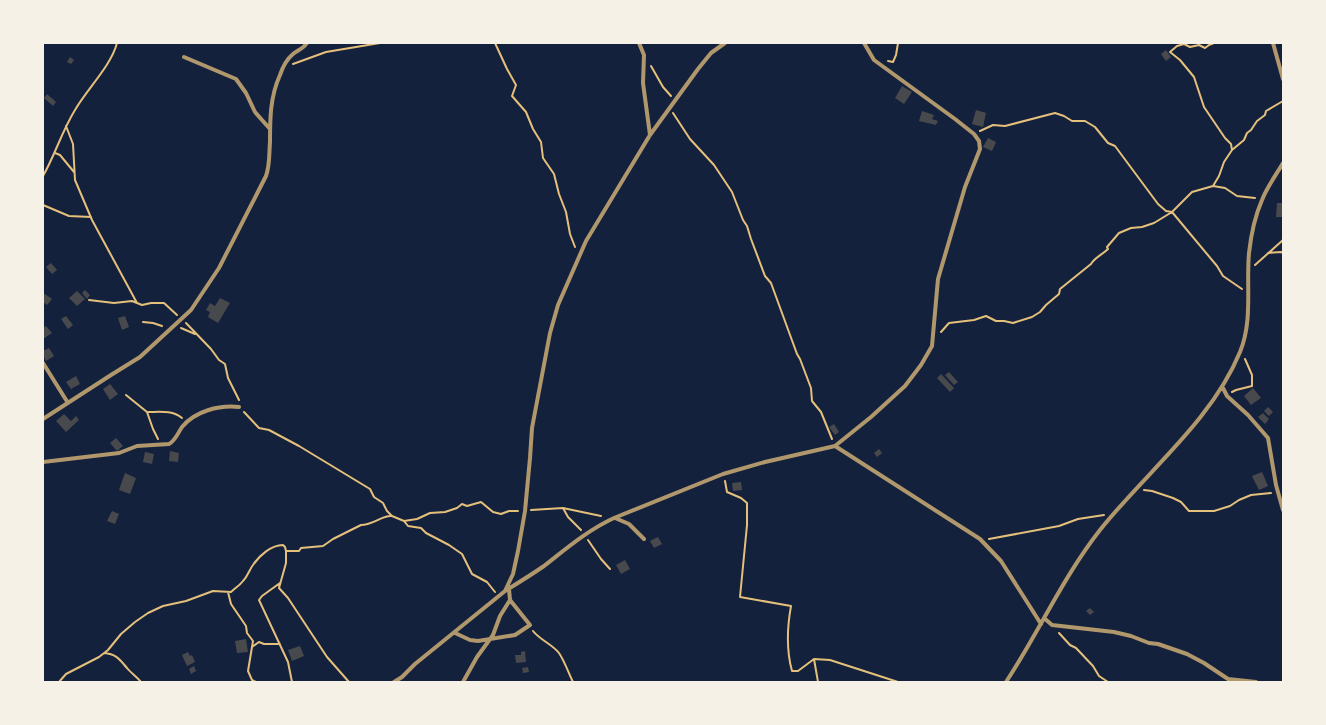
<svg xmlns="http://www.w3.org/2000/svg" width="1326" height="725" viewBox="0 0 1326 725" font-family="Montserrat,sans-serif">
<rect width="100%" height="100%" fill="#14213d"/>
<path fill="#48494c" d="M1166,50L1171,57L1166,61L1161,54Z
M70,57L74,60L71,64L67,62Z
M902,86L912,92L904,104L895,98Z
M47,94L56,102L53,106L44,98Z
M976,110L986,113L983,127L972,124Z
M922,111L934,115L932,119L938,121L936,125L919,121Z
M988,138L996,142L992,151L983,147Z
M1277,203H1283L1282,217H1276Z
M51,263L57,270L52,274L46,267Z
M85,290L90,295L87,299L82,293Z
M77,291L85,299L77,306L69,298Z
M45,294L52,299L47,305L43,302V296Z
M220,298L230,303L218,323L208,317L210,312L206,310L210,303L215,306Z
M66,316L73,325L68,329L61,319Z
M125,316L129,327L122,330L118,318Z
M46,326L52,333L43,339V328Z
M49,348L54,356L46,361L43,355V351Z
M949,372L958,382L954,385L945,375Z
M941,374L954,388L950,392L937,378Z
M76,376L80,384L71,389L66,382Z
M110,384L118,394L110,400L103,389Z
M1253,388L1261,398L1251,405L1244,396Z
M1268,407L1273,412L1269,416L1264,411Z
M1263,413L1269,419L1265,424L1258,417Z
M64,414L71,421L76,416L79,420L66,432L56,421Z
M834,424L839,432L835,435L829,427Z
M116,438L123,446L117,451L110,443Z
M879,449L882,453L877,457L874,453Z
M170,451L179,453L178,462L169,461Z
M145,452L154,454L152,464L143,462Z
M1262,472L1268,486L1259,490L1252,476Z
M125,473L136,478L130,494L119,490Z
M741,482L742,490L733,491L732,483Z
M112,511L119,514L115,524L107,521Z
M658,537L662,544L654,548L650,541Z
M625,560L630,569L621,574L616,565Z
M1090,608L1094,612L1090,615L1086,611Z
M246,639L248,652L237,653L235,641Z
M300,646L304,656L292,661L288,650Z
M525,651L526,662L516,663L515,655H521V652Z
M188,652L190,656L192,655L195,662L187,666L182,655Z
M194,666L196,671L191,674L189,669Z
M528,667L529,672L523,673L522,668Z"/>
<g fill="none" stroke-linecap="round" stroke-linejoin="round">
<path stroke="#e5c07b" stroke-width="2" d="M495,43L507,69L516,85L512,96L526,112L533,129L541,142L543,158L554,174L559,194L566,212L570,234L575,247
M1214,43L1209,45L1205,48L1199,45L1190,47L1184,44L1177,46L1170,52L1180,60L1194,77L1204,107L1225,138L1231,144L1232,150
M888,61L893,62L896,55L898,43
M293,64L326,52L380,43
M651,66L663,87L671,96
M673,113L690,139L714,165L732,192L743,220L747,226L751,239L765,276L771,283L797,354L800,359L811,388L812,401L821,412L832,439
M66,126L73,144L75,180L92,220L137,303
M980,131L993,125L1005,126L1055,113L1064,116L1072,121H1085L1095,127L1108,143L1115,146L1158,204L1166,211L1172,212L1217,266L1223,276L1242,289
M55,153L60,155L74,172
M43,176C55,155 62,131 75,110C87,89 111,66 117,43
M1213,186L1219,176L1224,162L1232,150L1244,140L1247,133L1251,130L1257,121L1265,115L1266,111L1283,101
M43,205L69,216L91,217
M1268,253L1281,252L1283,253
M1255,265L1283,240
M89,300L114,303L132,301L142,305L151,303H164L177,315
M143,322L153,323L162,326
M186,323L211,349L219,360L225,364L228,378L239,400
M181,328L195,334
M941,332L949,323L974,320L986,316L996,321H1004L1013,323L1032,317L1040,312L1046,305L1059,294L1060,289L1091,264C1095,257 1102,255 1108,249L1107,247L1119,233L1131,228L1142,227L1154,223L1172,212L1192,192L1213,186L1225,188L1237,196L1255,198
M1232,392L1236,390L1252,386V375L1245,359
M126,395L147,412L153,429L158,439
M148,412C160,412 172,410 182,418
M244,412L259,428L269,430L299,446L370,489L374,497L383,503L387,511L392,516L404,521L417,519L430,513L445,512L457,508L462,504L467,506L481,502L493,512L501,514L509,511H518
M725,481L727,492L741,498L747,503V525L740,597L791,606C787,628 786,649 792,671H798L814,659L818,682
M1144,490L1152,491L1173,498L1181,502L1189,511H1214L1230,506L1239,500L1251,495L1271,493
M563,508L568,517L581,530
M531,510L563,508L601,516
M404,521L408,526L421,528L426,533L449,545L462,554L472,574L487,582L495,592
M989,539L1059,526L1078,519L1104,515
M588,540L601,559L610,569
M286,551V563L279,588L288,598L327,657L349,682
M280,583L262,596L259,600L288,662L292,682
M228,592L231,604L246,626L247,633L253,641L248,671L252,680L256,682
M533,631C540,640 552,644 559,653C564,660 569,674 573,682
M1059,633L1070,645L1076,648L1093,666L1099,676L1108,682
M252,647L259,642L264,644H280
M104,653C117,654 120,660 127,668C131,673 137,677 141,682
M814,659L830,660L898,682
M59,682L66,674L99,657L108,650L121,634L135,622L148,613L163,606L186,601L213,591L231,592C235,588 240,585 243,581C248,576 249,570 253,565C259,556 271,545 283,545L285,547L286,551H299L301,548L323,546L333,539L361,525C373,525 383,515 391,516"/>
<path stroke="#b1986c" stroke-width="4" d="M639,43L644,55L643,83L650,135
M1273,43L1283,79
M184,57L236,79L246,93L255,112L270,129
M43,363L68,403
M1223,388L1227,396L1248,415L1268,438L1276,485L1283,510
M43,419L111,375L140,357L191,310L219,268L266,176C270,165 269,154 270,142C270,119 270,97 280,75C282,69 287,59 293,54C298,50 303,49 307,43
M835,446L980,539L1001,561L1041,624
M43,462L119,453L137,446L169,444C175,441 178,433 182,427C195,411 219,405 239,407
M615,518L629,524L644,539
M505,591C518,583 531,575 544,566C567,548 588,530 614,518L723,474L765,462L835,446L871,417L905,386L921,365L932,346L938,279L965,187L980,149L979,141L974,134L955,119L874,60L864,43
M1044,618L1052,625L1114,632L1131,636L1149,643L1158,644L1187,654L1204,663L1228,679L1256,682
M455,633L470,640L478,641L515,635L530,625L510,600L509,589
M394,682L402,677L415,664L505,591L513,574L518,551L525,511L530,458L532,428L550,333L558,305L586,241L650,135L698,69L711,53L725,43
M463,682L477,657L493,635L500,616L510,600
M1006,682C1039,632 1063,577 1100,530C1147,471 1211,422 1240,352C1253,321 1246,285 1249,253C1251,235 1255,216 1262,200C1267,187 1276,175 1283,163"/>
</g>
<rect width="1326" height="725" fill="none" stroke="#f6f1e7" stroke-width="88"/>
</svg>
